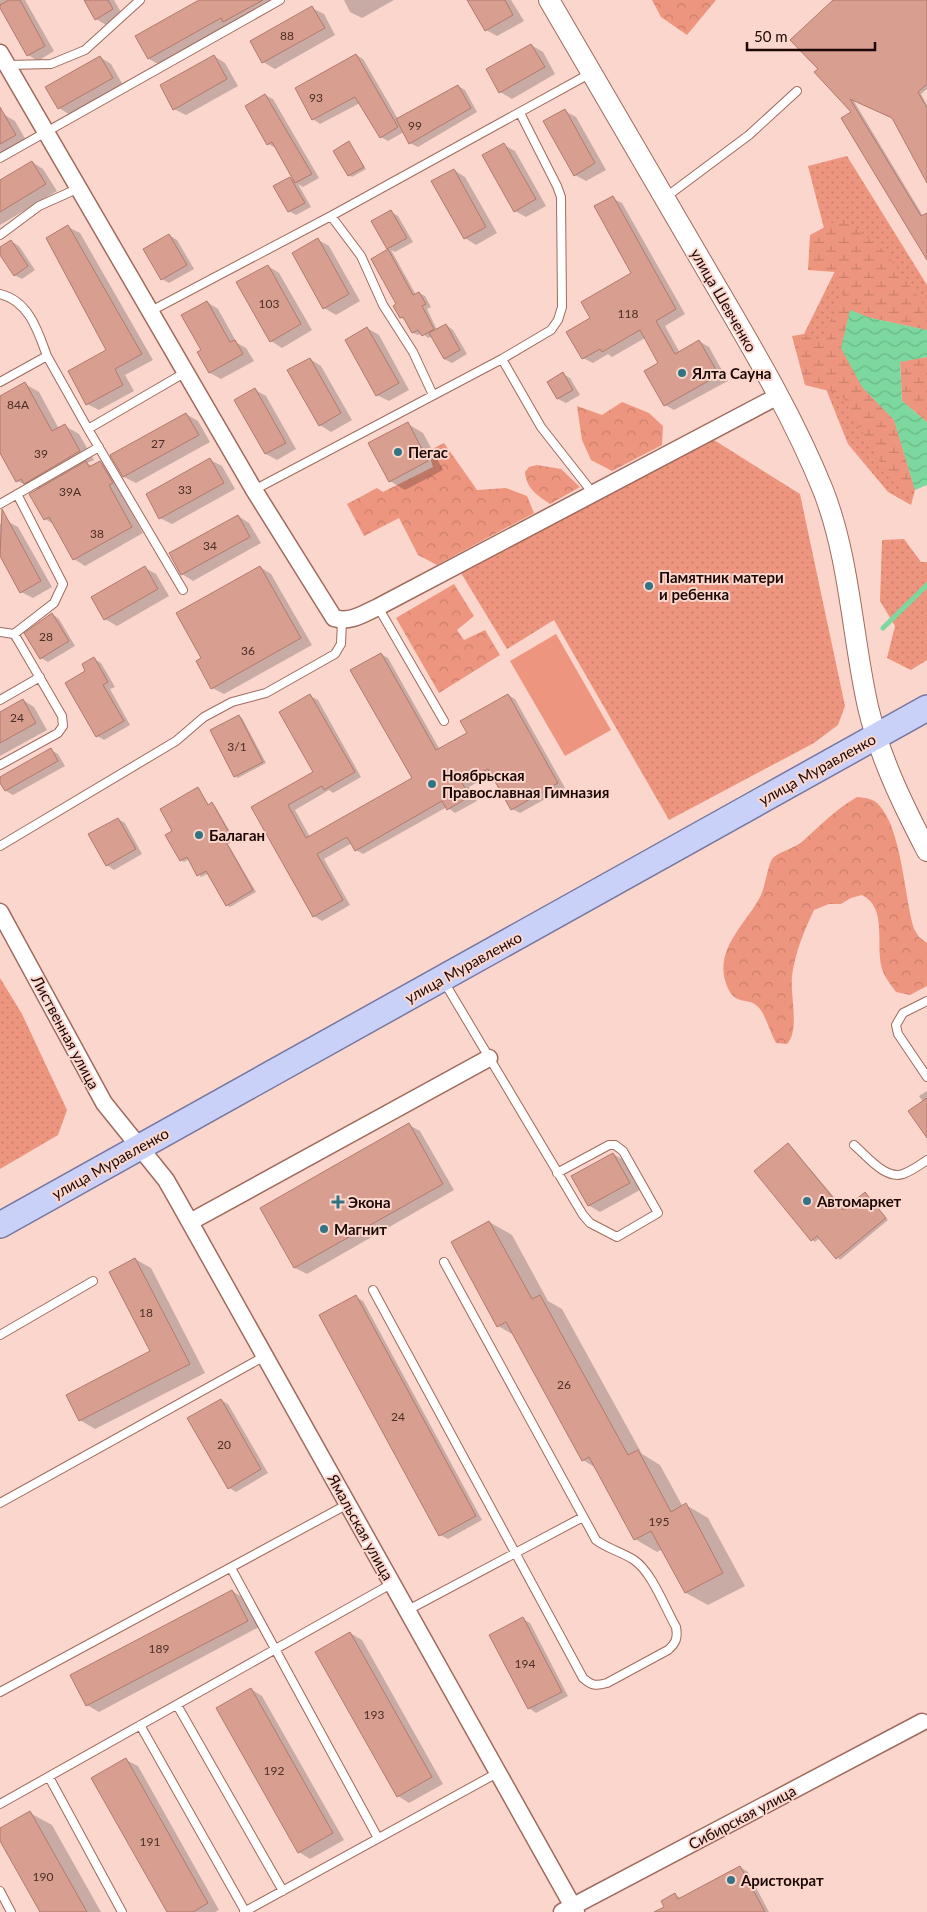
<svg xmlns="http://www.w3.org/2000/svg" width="927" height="1912" viewBox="0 0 927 1912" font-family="Lato,sans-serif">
<defs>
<pattern id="green-dots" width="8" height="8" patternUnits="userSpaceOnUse" patternTransform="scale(1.25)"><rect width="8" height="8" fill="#ed957e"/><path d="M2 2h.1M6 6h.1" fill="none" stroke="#cb7f6b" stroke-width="1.8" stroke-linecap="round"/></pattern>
<pattern id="forest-crowns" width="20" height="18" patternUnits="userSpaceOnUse" patternTransform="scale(1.25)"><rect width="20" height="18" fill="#ed957e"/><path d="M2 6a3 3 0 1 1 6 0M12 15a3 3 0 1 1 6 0" fill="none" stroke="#cb7f6b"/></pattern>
<pattern id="wetland-marsh" width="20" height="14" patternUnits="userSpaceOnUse" patternTransform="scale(1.25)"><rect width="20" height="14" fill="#ed957e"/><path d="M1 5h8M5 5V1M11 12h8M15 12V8" fill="none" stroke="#cb7f6b"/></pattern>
<pattern id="water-waves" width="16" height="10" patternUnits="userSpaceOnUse" patternTransform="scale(1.25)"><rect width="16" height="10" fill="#7cd89e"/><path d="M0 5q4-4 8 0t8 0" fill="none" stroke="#6bb887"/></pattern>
</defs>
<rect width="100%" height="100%" fill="#fbd6cd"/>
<path fill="url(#green-dots)" d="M847,156L927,285V330L871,318L862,387L894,420L915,490L911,505L888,492L848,444L804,334L835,271L808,166Z
M714,440L800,494L845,706L838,725L814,743L669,820L554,620L507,649L461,573Z
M904,539L921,562H927V660L911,670L887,658L895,626L880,601L882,540Z
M0,978L22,1014L67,1110L58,1135L0,1169Z"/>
<path fill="url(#forest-crowns)" d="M652,0H716L687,35L661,17Z
M622,402L649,413L663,426L662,445L612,471L591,460L582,440L577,406L602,415Z
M444,443L477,490L506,488L527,496L534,513L437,565L418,555L399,518L364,536L347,504L377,488L383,492L433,467L428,451Z
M537,465L561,469L580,487L550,504C537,495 526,488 525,472L529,467Z
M454,584L474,616L457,630L464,640L485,630L500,655L439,693L396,618Z
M857,797C865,798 872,798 878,804C902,828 904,896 914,929L919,937L927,943V986L910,995L896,992C891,985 885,978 882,969C875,945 888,908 862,895L851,898L841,904H829L814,910C804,931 795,953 792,976C790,995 800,1031 787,1044L776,1043C771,1034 765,1015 760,1009C749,994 733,1010 725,980C716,946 748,922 761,895C766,885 768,861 774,857C783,850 796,848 804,840C822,824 836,809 857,797Z"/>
<path fill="url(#wetland-marsh)" d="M842,218L885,252L927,309V330L871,318L850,310L862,387L894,420L915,490L903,491L876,457L841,394L805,385L792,336L804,334L820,342L843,295L835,272L808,270L810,235Z
M927,357V422L902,401L900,361Z"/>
<path fill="#ed957e" d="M556,634L611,730L565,756L510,661Z"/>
<path fill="url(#water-waves)" d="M850,310L871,318L927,330V357L900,362L902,401L927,422V485L915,490L894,420L862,387L841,348Z"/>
<path fill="#0003" d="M0,0H25L54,51L38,61L28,55L0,6Z
M85,0H114L123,16L106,25L96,19Z
M202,0H285L236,28L160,65L149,59Z
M344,0H394L362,18L350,12Z
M469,0H511L524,21L497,36L486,30Z
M835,0H927V89L921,94L927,105V180L894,117L852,98L923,216L927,214V258L852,113L820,69Z
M312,8L324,14L335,35L275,69L263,62L252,42Z
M531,45L543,52L555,74L512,99L500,92Z
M356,55L363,59L398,119L458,86L465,90L477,112L418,147L410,143L404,132L388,141L381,137L360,103L320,124L313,119Z
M214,56L225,63L238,86L186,115L174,109Z
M100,57L111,64L123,85L70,115L59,108Z
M265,95L273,99L319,178L303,187L298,184L311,207L296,215L289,211L290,178L295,181L276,148L268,144Z
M565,111L576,117L606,170L586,181L575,175Z
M3,114L15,121L27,142L0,157V116Z
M349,143L366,169L352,177L349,175Z
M504,145L515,151L546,206L526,217L515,211Z
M32,162L43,169L57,191L0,225V181Z
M454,170L465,177L497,233L476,245L465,238Z
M612,198L622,203L685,314L665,326L680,353L699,341L709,347L728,381L674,410L665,405L660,364L645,338L612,357L608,354L593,363L583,358L592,318L633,273Z
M391,212L398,216L413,242L395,252L391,250L416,295L419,293L425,296L431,307L427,309L437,330L446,325L453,330L467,354L452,363L444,359L432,336L428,338L422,333L418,335L413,333L406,321L401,317L398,304L373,259L390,249L388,248Z
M68,227L80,233L153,360L125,375L134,391L99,410L87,404L108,350Z
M169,235L177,240L194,269L169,283L162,279Z
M318,240L329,246L360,301L336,315L324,308L293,253Z
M11,241L19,246L35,270L22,279L14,275L0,253V249Z
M268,266L279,273L312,330L282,348L271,341Z
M207,302L218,309L237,343L246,348L254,361L221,379L210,373L199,353L203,350Z
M367,328L379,335L409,390L389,401L377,395Z
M310,359L321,366L352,420L331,432L320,425Z
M563,374L570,378L580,395L566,403L558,399L548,382Z
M25,384L39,392L59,429L65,426L79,434L94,460L87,463L92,466L100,462L112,469L124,490L120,492L143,533L85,566L74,559L55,525L45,519L38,490L17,481L0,452V398Z
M255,390L266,396L296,449L277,460L266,454Z
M186,414L198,421L210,442L136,483L124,477L112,456Z
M408,424L423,433L443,470L405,490L390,481Z
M210,460L222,466L235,489L172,524L160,518Z
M238,516L249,523L261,543L193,581L182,574Z
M7,521L18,527L52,587L33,598L21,592L0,554V524Z
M260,567L271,574L312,645L224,694L212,688L203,658Z
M145,568L156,574L169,596L117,626L105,619Z
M52,614L59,619L75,646L48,662L41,658Z
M381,654L388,658L440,750L469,733L508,695L515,699L565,788L520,813L512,809L492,774L469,787L477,801L455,813L447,807L363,854L356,850L352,843L324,859L350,905L322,921L314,916L252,808L315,772L310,696L318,700L361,777L333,793L329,790L295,810L310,837L413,778Z
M94,659L101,663L115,687L110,689L130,725L104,740L97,736L87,671Z
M23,700L34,707L47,730L0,756V713Z
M239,716L242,718L266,763L238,778L235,776Z
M51,750L58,754L65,766L13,795L6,791L0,778Z
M198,789L209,805L215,806L235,840L228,844L256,892L230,907L227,905L209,873L201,877L189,859L184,862L181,860L174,831Z
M118,819L125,823L142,854L114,870L107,865Z
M927,1091V1132L923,1102L919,1096Z
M409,1125L420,1131L454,1190L307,1274L295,1268L261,1208Z
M789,1144L845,1210L865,1194L888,1220L840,1260L820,1238L815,1242L812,1240Z
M613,1154L625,1161L640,1190L600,1212L588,1205Z
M489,1222L512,1235L548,1301L562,1309L642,1454L660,1465L683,1507L686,1505L708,1518L745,1586L708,1605L686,1593L663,1549L657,1552L635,1539L596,1468L583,1460L514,1335L498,1326Z
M135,1259L151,1268L205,1373L95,1429L80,1420L151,1352Z
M356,1297L363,1301L482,1520L448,1539L440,1535Z
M221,1400L228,1404L268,1473L236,1492L229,1488Z
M232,1591L244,1598L259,1627L99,1712L87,1705Z
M523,1619L530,1623L568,1696L536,1713L529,1708Z
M350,1633L362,1640L443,1784L409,1803L398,1796Z
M251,1689L262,1696L344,1840L310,1859L299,1852Z
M126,1760L138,1766L219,1910L215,1912H168Z
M30,1813L52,1825L101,1912H42L0,1838V1829Z
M740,1867L748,1872L769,1912H657L666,1907L675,1895L682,1899Z"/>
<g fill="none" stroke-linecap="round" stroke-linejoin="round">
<path stroke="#7cd89e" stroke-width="5" d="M883,628L927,585"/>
</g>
<path fill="#d89e8f" stroke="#b17a6c" d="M9,0H20L45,46L27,56L0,8V5Z
M84,0H108L113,9L95,20Z
M199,0H263L223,22L221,18L148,59L135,36Z
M467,0H505L513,15L485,31Z
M833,0H927V84L918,92L927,108V183L892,118L850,99L921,216L927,213V260L841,118L851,112L814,72L818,69L790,40Z
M312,6L325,28L262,63L250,41Z
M531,44L545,67L499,93L486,69Z
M356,54L398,127L380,138L355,97L312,120L295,88Z
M214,55L227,79L173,110L160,85Z
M100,56L113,78L58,109L45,87Z
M458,85L471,108L409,144L396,119Z
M265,94L312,174L295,183L272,142L267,145L245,106Z
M0,107L16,135L0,144Z
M565,109L595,163L574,176L543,121Z
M349,141L364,167L348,176L333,151Z
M504,143L536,199L514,212L482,155Z
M32,161L46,184L0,212V180Z
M454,169L486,227L464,239L431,181Z
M290,177L305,203L288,212L273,186Z
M613,196L676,309L656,321L675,354L699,340L719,375L664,406L644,371L658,363L640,330L602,352L600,349L582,359L566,332L590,318L581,302L631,273L594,206Z
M391,210L407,238L387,249L371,221Z
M68,225L142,354L115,369L123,385L86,405L68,371L106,350L46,238Z
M169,234L187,265L161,280L143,249Z
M318,238L349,294L323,309L292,253Z
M11,240L28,266L14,276L0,255V247Z
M388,249L413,295L419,292L426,304L422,306L434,329L422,336L418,330L412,333L403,317L400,318L393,306L396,304L371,259Z
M268,265L301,324L270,342L236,282Z
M207,301L230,342L235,340L243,354L209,373L197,352L201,350L181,315Z
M446,324L460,350L444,359L429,333Z
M367,327L399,383L376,396L345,340Z
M310,358L341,413L319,426L287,370Z
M563,372L573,390L557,399L547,382Z
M25,382L52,431L65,424L80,451L24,484L21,479L16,482L0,453V396Z
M255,388L286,443L265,454L234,400Z
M186,413L199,435L123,477L110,455Z
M408,422L428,461L389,482L368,443Z
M210,458L224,483L159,519L146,494Z
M86,461L89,467L100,461L113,483L109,485L132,527L73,560L49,517L44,520L29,494Z
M2,509L41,581L20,593L0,556Z
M238,515L250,537L181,575L169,553Z
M145,566L158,589L104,620L91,597Z
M260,566L301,638L211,689L196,661L201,658L176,613Z
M52,613L69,641L40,659L24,633Z
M381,653L436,750L467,733L460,721L508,694L558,783L511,810L488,769L462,783L470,796L447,810L442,801L355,851L347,837L317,854L343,900L313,917L251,807L313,772L279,712L310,694L355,772L324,790L322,786L288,805L306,838L412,778L350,670Z
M94,657L108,682L103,685L124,721L96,737L65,683L85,671L82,664Z
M23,699L36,723L0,743V712Z
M239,715L263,762L234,777L210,730Z
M51,748L58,761L5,791L0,783V777Z
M198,787L208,805L212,802L232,838L226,842L253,890L226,906L206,871L197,876L187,857L180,861L165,835L172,831L160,809Z
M118,818L136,849L106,866L88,834Z
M927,1098V1138L908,1111Z
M409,1123L443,1184L294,1268L260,1208Z
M788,1143L843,1210L865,1192L886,1218L836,1259L817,1236L811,1241L754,1171Z
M613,1153L630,1183L588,1206L571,1176Z
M489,1221L532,1299L540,1295L628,1455L638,1450L671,1512L686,1503L723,1573L685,1593L651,1531L634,1540L589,1457L582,1461L506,1322L497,1327L451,1242Z
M135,1258L190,1364L79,1421L66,1395L150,1351L109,1272Z
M356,1295L476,1516L439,1536L319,1315Z
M221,1399L261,1469L228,1489L187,1418Z
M232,1590L248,1621L86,1706L70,1675Z
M523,1617L562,1692L528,1709L489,1635Z
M350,1632L432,1777L397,1797L315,1652Z
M251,1688L333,1833L298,1853L216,1708Z
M126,1758L208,1903L193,1912H167L91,1778Z
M30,1811L87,1912H40L0,1841V1828Z
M740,1866L765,1912H654L664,1907L661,1901L675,1893L678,1899Z"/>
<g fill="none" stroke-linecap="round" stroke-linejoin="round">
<g stroke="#a06a5d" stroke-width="10">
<path id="service" d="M7,65L51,64L85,50L140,0
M520,113L557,186L561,197L562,307L558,320L551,330L502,359L541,427L592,492
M0,158L280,0
M666,197L749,135L797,91
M331,216L361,256L383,305L413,352L433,395
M0,235L39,206L79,188
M0,294C29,301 38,331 47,356
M151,311L331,216L591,73
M0,382L47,356L88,429
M254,490L502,359
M0,504L99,447
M183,590L88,429L186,372
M378,607L444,721
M0,632L14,634L19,642L62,716L63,726L58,733L0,765
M14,634L54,603L63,584L17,494
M0,700L40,677
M0,846L176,741L204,717L232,702L266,693L335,654L341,644L342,621
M443,980L583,1215L590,1223L617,1237L658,1213L623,1151L615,1145H609L557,1173
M927,1001L903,1013L896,1025L898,1034L927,1077
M854,1145C866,1155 885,1180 903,1174C911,1171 920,1165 927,1160
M373,1290L583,1678C592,1686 596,1686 607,1683L668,1650C676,1643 678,1638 676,1627C665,1608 652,1572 634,1560C622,1552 608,1549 596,1540L444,1262
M0,1335L93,1281
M0,1503L265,1356
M231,1568L378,1838
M408,1610L583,1517
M0,1692L348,1504
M177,1705L283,1891
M140,1725L245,1911
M49,1777L122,1912
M0,1804L393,1583
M0,1891L11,1912
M244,1912L499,1772"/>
</g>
<g stroke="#a06a5d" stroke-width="19">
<path id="minor" d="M0,53L254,490L334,618C350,623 363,614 378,607L778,396
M0,912L104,1103L166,1180L178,1201L576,1912
M190,1222L489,1058
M562,1912L922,1722"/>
</g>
<g stroke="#a06a5d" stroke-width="22">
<path id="tertiary" d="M549,0C601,90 654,179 706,269C748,341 792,413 823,490C850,559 852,636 868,707C880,758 903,805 927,851"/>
</g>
<g stroke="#7677a0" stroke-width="28">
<path id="primary" d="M0,1225L927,708"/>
</g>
<use href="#service" stroke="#fff" stroke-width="8"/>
<use href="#minor" stroke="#fff" stroke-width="16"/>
<use href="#tertiary" stroke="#fff" stroke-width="20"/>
<use href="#primary" stroke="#cad1f8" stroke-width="25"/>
</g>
<g fill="#317585" stroke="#fbd6cd" stroke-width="2">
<circle cx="682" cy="373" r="5"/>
<circle cx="398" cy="452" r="5"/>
<circle cx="649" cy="586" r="5"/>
<circle cx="432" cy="784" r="5"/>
<circle cx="199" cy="835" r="5"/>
<circle cx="807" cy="1201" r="5"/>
<path d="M335.5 1194.5h5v5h5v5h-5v5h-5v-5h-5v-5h5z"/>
<circle cx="324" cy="1229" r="5"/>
<circle cx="731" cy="1880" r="5"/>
</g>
<g text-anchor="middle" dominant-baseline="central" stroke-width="4" stroke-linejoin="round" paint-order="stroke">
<g font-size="12" fill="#4b2e28">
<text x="287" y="35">88</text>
<text x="316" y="97">93</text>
<text x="415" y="125">99</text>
<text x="269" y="303">103</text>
<text x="628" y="313">118</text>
<text x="18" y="404">84А</text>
<text x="158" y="443">27</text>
<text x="41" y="453">39</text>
<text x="185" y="489">33</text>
<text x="70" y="491">39А</text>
<text x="97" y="533">38</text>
<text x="210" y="545">34</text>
<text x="46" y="636">28</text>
<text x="248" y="650">36</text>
<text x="17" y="717">24</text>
<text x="237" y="746">3/1</text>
<text x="146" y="1312">18</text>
<text x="564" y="1384">26</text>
<text x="398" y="1416">24</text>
<text x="224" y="1444">20</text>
<text x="659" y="1521">195</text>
<text x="159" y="1648">189</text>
<text x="525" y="1663">194</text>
<text x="374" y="1714">193</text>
<text x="274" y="1770">192</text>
<text x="150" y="1841">191</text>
<text x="43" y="1876">190</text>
</g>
<g font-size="15" fill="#1c0805" stroke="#fbd6cd">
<text transform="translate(724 300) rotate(60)">улица Шевченко</text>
<text transform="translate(817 769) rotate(-29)">улица Муравленко</text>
<text transform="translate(463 967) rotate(-29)">улица Муравленко</text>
<text transform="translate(66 1032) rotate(62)">Лиственная улица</text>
<text transform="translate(110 1163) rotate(-29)">улица Муравленко</text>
<text transform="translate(361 1527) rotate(61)">Ямальская улица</text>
<text transform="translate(742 1817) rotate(-28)">Сибирская улица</text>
</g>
<g font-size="15" font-weight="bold" fill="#1c0805" stroke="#fbd6cd" text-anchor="start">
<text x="692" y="373">Ялта Сауна</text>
<text x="408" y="452">Пегас</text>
<text x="659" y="577">Памятник матери<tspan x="659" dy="17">и ребенка</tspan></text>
<text x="442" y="775">Ноябрьская<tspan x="442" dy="17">Православная Гимназия</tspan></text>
<text x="209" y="835">Балаган</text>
<text x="817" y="1201">Автомаркет</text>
<text x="348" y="1202">Экона</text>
<text x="334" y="1229">Магнит</text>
<text x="741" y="1880">Аристократ</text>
</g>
</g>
<path d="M747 42v8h128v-8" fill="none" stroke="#1c0805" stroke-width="2.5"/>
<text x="754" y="42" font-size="15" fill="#1c0805" stroke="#fbd6cd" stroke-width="4" paint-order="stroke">50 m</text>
</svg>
